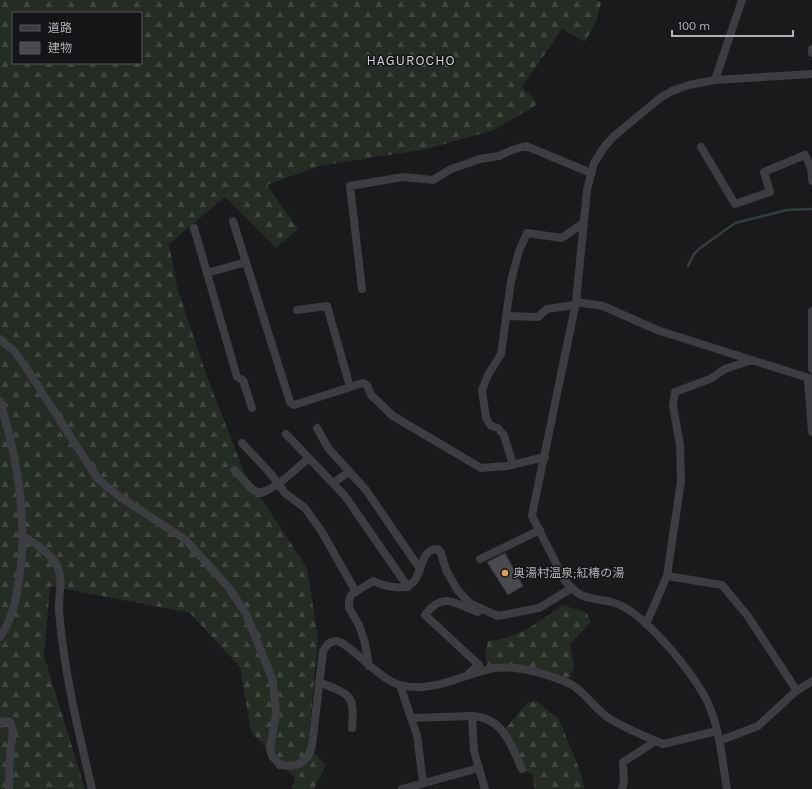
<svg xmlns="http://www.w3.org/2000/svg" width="812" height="789" viewBox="0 0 812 789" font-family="Karla,'Noto Sans JP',sans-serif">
<defs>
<pattern id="forest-firs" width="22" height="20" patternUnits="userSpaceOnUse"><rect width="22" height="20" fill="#242c24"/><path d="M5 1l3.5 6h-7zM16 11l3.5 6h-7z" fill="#414842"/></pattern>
</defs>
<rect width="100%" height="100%" fill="#1a1a1c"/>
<path fill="url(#forest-firs)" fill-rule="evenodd" d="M0,0H598L601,3L596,22L585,42L562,29L522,87L538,104L494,130L427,149L319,166L267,185L298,229L276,248L225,197L169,244L177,287L207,377L244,472L307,568L318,638L308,747L326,765L314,789H292L295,778L251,732L240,667L190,613L50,586L44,656L85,789H0ZM13,13H141V63H13Z
M562,605L586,612L591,622L570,644L574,667L567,682L529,671L488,670L485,654L488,641C518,639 539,622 562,605Z
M536,701L559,719L582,776L584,789H535L532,774L522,769L503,731L528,702Z"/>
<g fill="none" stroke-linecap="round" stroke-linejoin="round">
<path stroke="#333d41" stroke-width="2.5" d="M688,266L694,254L699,249L735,223L787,210L812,209"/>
</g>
<path fill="#494a4e" stroke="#343538" d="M505,553L523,586L508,595L487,562Z"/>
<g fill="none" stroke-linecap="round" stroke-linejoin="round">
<path stroke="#3b3d41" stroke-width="8" d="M812,49V53
M715,80L742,0
M701,147L735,204L770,192L764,172L805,155L811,168L812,181
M233,221L290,402L294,405L363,383L367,385L371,395L393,416L481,468L507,466L545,457
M194,228L237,377L243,380L252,408
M207,273L246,262
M362,289L350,186L403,177L433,180L451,169L480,159L499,156L512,150L526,146L591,173
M576,302L603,306L657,330L812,379
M297,310L327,306L350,387
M812,311V369
M506,316L538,317L547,309L575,305
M0,339L15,352L25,366L98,479L117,495L186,540L229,588L246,614L273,681L276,714L270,748L272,756L280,765C298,768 307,763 312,746L323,651C326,646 329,641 336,641C348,641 379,680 400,685C433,694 464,673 495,668C518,665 544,673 566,682C582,688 593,707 607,717C622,727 640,734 656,741L663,744L717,731
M808,379L812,432
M0,401C16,455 26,508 21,564C18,590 15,615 0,637
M317,428L328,448L366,490L420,569
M286,434L345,496L408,587
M242,443L270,473L285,493L305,508L322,532L356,592
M513,465L504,435L498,428L491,426L486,418L482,390L488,375L501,354L511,281L519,251L527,233L562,238L583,223
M234,470L253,490L261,493C280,486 293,471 309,458
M333,483L349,472
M23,536C35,543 51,553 57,566C64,579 58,597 59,611C64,672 78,730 92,789
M480,559L540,530
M667,576L722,585L747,615L797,691
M646,624L667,576L681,481L680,445L673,406L675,392L710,379L725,369L752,360
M369,666L365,643L359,625L349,608V601L351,595L373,581C379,584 386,586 394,587C429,592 413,549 438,549L441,553L446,570L458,591L471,604L498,616L539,608L572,588
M469,673L479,665L425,615C442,590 457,605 478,612
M319,682C350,695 355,693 352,728
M400,685L411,718L472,716L474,751L485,789
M472,716C503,717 511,745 522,769
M411,718L417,735L423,783
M0,725L1,722L8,721L11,724L13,731L10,753L9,789
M719,741L758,726L795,692L812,681
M402,789L479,768
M622,789L624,781L623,762L656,741
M727,789C722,760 720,730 708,703C694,674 651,621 622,606C610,599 594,601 581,595C575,592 570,586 565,581L532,516L533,510L576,302L587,190L594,163L605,146L613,137L660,98L672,91L689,85L715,80L812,74"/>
</g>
<circle fill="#e39d4b" stroke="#151517" stroke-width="1.5" cx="505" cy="573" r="4"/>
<g text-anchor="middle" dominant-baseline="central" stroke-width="3" stroke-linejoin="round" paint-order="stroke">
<g font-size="12" fill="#aeb3ba" stroke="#151517" text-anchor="start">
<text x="513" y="573">奥湯村温泉;紅椿の湯</text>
</g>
<g font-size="14" letter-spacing="1" fill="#ced2d7" stroke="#151517">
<text x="411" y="60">HAGUROCHO</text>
</g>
</g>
<rect x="12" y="12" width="130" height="52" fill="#151517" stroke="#525458"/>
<rect x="20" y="25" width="20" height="6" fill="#3b3d41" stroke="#525458"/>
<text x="48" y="32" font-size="12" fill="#aeb3ba">道路</text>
<rect x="20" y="42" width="20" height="12" fill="#494a4e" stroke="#525458"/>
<text x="48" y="52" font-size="12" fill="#aeb3ba">建物</text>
<path d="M672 30v6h121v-6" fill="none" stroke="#aeb3ba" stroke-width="2"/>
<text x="678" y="30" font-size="12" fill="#aeb3ba" stroke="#151517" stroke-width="3" paint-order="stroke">100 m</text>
</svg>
